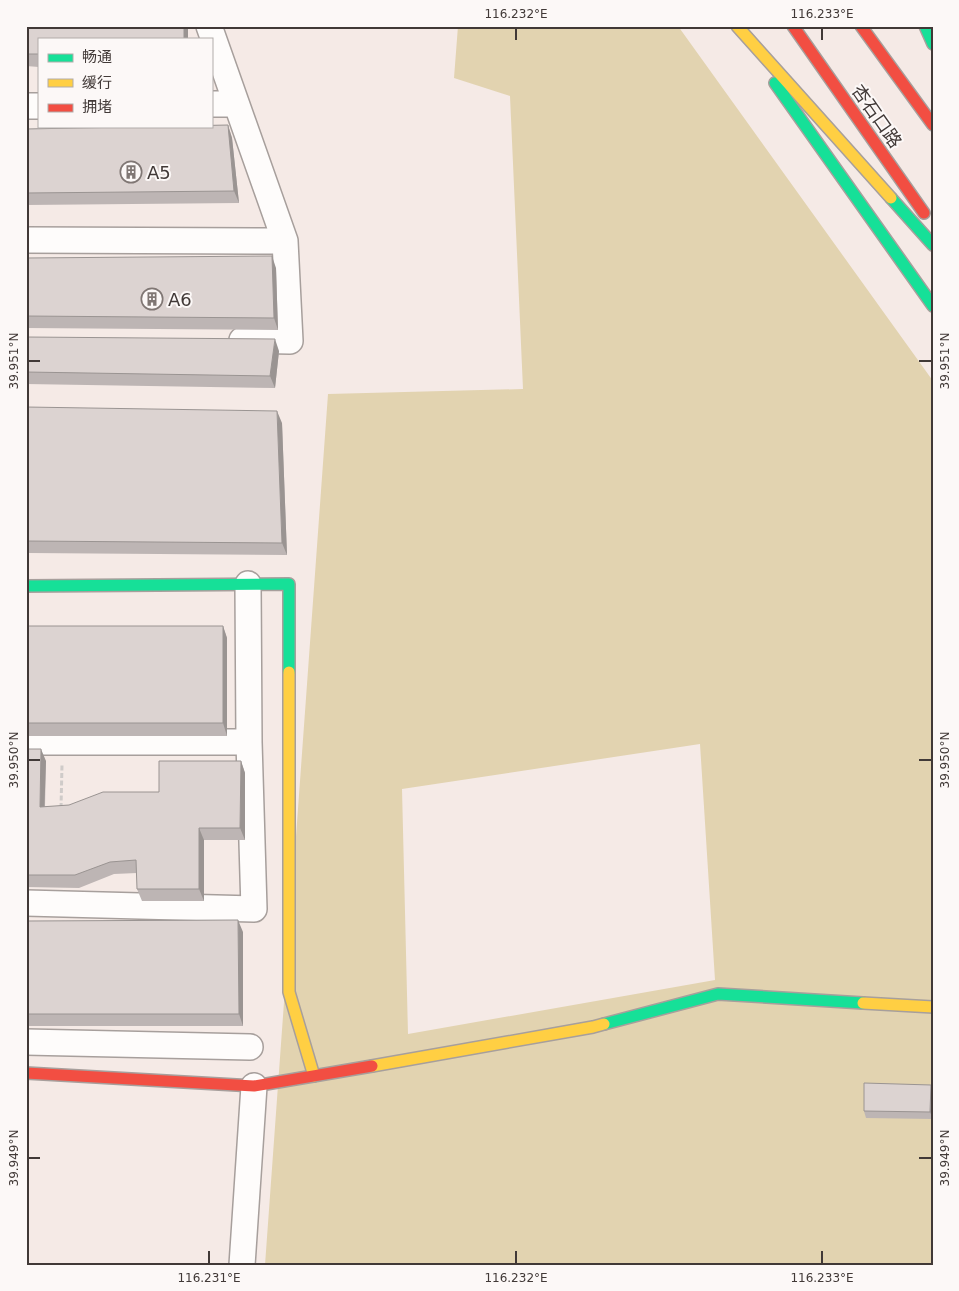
<svg xmlns="http://www.w3.org/2000/svg" width="959" height="1291" viewBox="0 0 959 1291" font-family="'DejaVu Sans','Noto Sans SC',sans-serif">
<rect width="100%" height="100%" fill="#f5eae6"/>
<path fill="#e2d3b0" fill-rule="evenodd" d="M458,26H678L933,381V1265H265L328,394L523,389L510,96L454,78ZM700,744L715,980L408,1034L402,789Z"/>
<g fill="none" stroke-linecap="round" stroke-linejoin="round">
<g stroke="#a79f9c" stroke-width="28">
<path id="street" d="M211,104H236
M26,106H39
M26,240L285,241L209,26
M242,340L290,341L285,241
M26,742H249L248,584
M26,903L254,909L249,742
M26,1042L250,1047
M242,1265L254,1086"/>
</g>
<g stroke="#a79f9c" stroke-width="14">
<path id="fast" d="M925,26L933,44
M775,83L933,306
M891,198L933,245
M26,586L289,584V672
M604,1024L718,994L863,1003"/>
</g>
<g stroke="#a79f9c" stroke-width="14">
<path id="slow" d="M737,26L891,198
M289,672V992L314,1076
M863,1003L933,1007
M372,1066L593,1027L604,1024"/>
</g>
<g stroke="#a79f9c" stroke-width="14">
<path id="jam" d="M793,26L924,213
M861,26L933,125
M26,1073L254,1086L372,1066"/>
</g>
<path stroke="#cfcbc9" stroke-width="3" stroke-dasharray="5 2.5" stroke-linecap="butt" d="M61,808L62,765"/>
<use href="#street" stroke="#fefcfb" stroke-width="25"/>
<use href="#fast" stroke="#16e098" stroke-width="11"/>
<use href="#slow" stroke="#ffcf43" stroke-width="11"/>
<use href="#jam" stroke="#f24e42" stroke-width="11"/>
</g>
<path fill="#bdb5b4" d="M26,26L39,39V67L26,66Z
M228,125L232,138L239,203L26,205V129Z
M26,258L276,268L278,330L26,328Z
M26,337L279,351L275,388L26,384Z
M26,407L282,423L287,555L29,553L26,545Z
M26,626H223L227,638V736H26Z
M26,749L46,761L45,807L69,805L159,792L241,761L245,773V840H204V901H142L137,889V873L114,874L79,888L26,887Z
M26,921L243,932V1026H26Z
M933,1089V1119L866,1118L864,1111Z"/>
<path fill="#9a9492" d="M184,26H188V39H184Z
M228,125L232,138L239,203L234,191Z
M272,256L276,268L278,330L274,318Z
M275,339L279,351L275,388L270,376Z
M277,411L282,423L287,555L282,543Z
M223,626L227,638V736L223,723Z
M41,749L46,761L44,819L40,807Z
M241,761L245,773V840L240,828Z
M199,828L204,840V901L199,889Z
M238,920L243,932V1026L239,1014Z
M931,1085L933,1089V1119L930,1112Z"/>
<path fill="#dcd3d1" stroke="#9a9492" d="M26,26H184V39H39V54H26Z
M228,125L234,191L26,193V129Z
M272,256L274,318L26,316V258Z
M26,337L275,339L270,376L26,372Z
M26,407L277,411L282,543L26,541Z
M26,626H223V723H26Z
M26,749H41L40,807L69,805L103,792H159V761H241L240,828H199V889H137L136,860L110,862L75,875H26Z
M238,920L239,1014H26V921Z
M864,1083L931,1085L930,1112L864,1111Z"/>
<path fill="none" stroke="#413937" stroke-width="2" d="M516,28V40M822,28V40M28,361H40M919,361H932M28,760H40M919,760H932M28,1158H40M919,1158H932M209,1251V1264M516,1251V1264M822,1251V1264"/>
<defs>
<g id="building-ring" transform="scale(1.125)"><circle r="9.5" fill="#fcf8f7" stroke="#807774" stroke-width="1.5"/><path d="M-4-6H4V6H1V3H-1V6H-4ZM-2.5-4.3h1.7v1.8h-1.7ZM.8-4.3h1.7v1.8H.8ZM-2.5-1h1.7V.8h-1.7ZM.8-1h1.7V.8H.8Z" fill="#807774"/></g>
</defs>
<g fill-rule="evenodd">
<use href="#building-ring" x="131" y="172"/>
<use href="#building-ring" x="152" y="299"/>
</g>
<g text-anchor="middle" dominant-baseline="central" stroke-width="4" stroke-linejoin="round" paint-order="stroke">
<g font-size="18" fill="#413937" stroke="#fcf8f7">
<text transform="translate(877 116) rotate(55)">杏石口路</text>
</g>
<g font-size="18" fill="#413937" stroke="#fcf8f7" text-anchor="start">
<text x="147" y="172">A5</text>
<text x="168" y="299">A6</text>
</g>
</g>
<rect width="959" height="1291" fill="none" stroke="#fcf8f7" stroke-width="55"/>
<rect x="38" y="38" width="175" height="90" fill="#fcf8f7" stroke="#b1acaa"/>
<rect x="48" y="54" width="25" height="8" fill="#16e098" stroke="#b1acaa"/>
<text x="82" y="62" font-size="15" fill="#413937">畅通</text>
<rect x="48" y="79" width="25" height="8" fill="#ffcf43" stroke="#b1acaa"/>
<text x="82" y="88" font-size="15" fill="#413937">缓行</text>
<rect x="48" y="104" width="25" height="8" fill="#f24e42" stroke="#b1acaa"/>
<text x="82" y="112" font-size="15" fill="#413937">拥堵</text>
<rect x="28" y="28" width="904" height="1236" fill="none" stroke="#413937" stroke-width="2"/>
<g font-size="12" text-anchor="middle" fill="#413937">
<text x="516" y="18">116.232°E</text>
<text x="822" y="18">116.233°E</text>
<text transform="translate(14 361) rotate(-90)" y="4">39.951°N</text>
<text transform="translate(945 361) rotate(-90)" y="4">39.951°N</text>
<text transform="translate(14 760) rotate(-90)" y="4">39.950°N</text>
<text transform="translate(945 760) rotate(-90)" y="4">39.950°N</text>
<text transform="translate(14 1158) rotate(-90)" y="4">39.949°N</text>
<text transform="translate(945 1158) rotate(-90)" y="4">39.949°N</text>
<text x="209" y="1282">116.231°E</text>
<text x="516" y="1282">116.232°E</text>
<text x="822" y="1282">116.233°E</text>
</g>
</svg>
